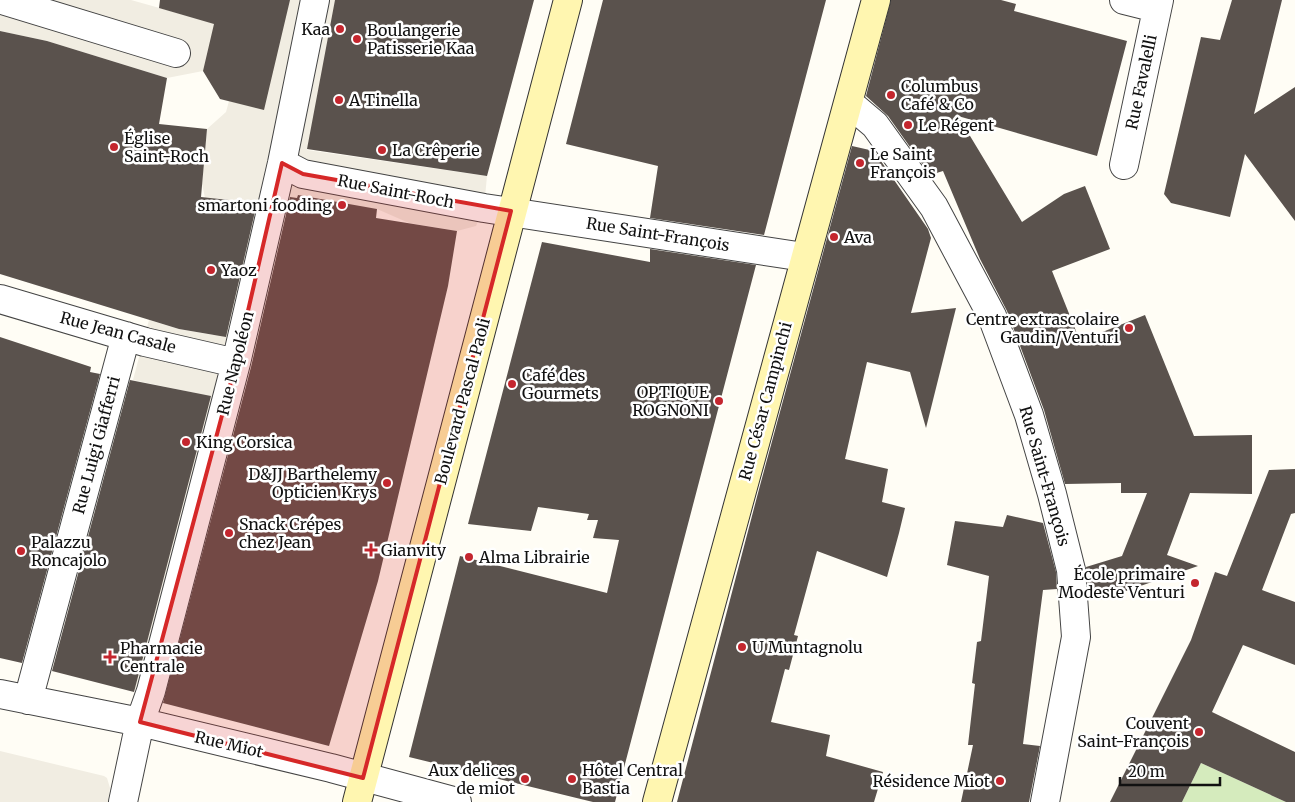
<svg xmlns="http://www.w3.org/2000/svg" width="1295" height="802" viewBox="0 0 1295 802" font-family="Merriweather,serif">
<rect width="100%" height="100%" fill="#fffdf5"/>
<path fill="#d5ebbd" d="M1201,763L1286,802H1182Z"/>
<path fill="#f1ede2" d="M0,0H131L188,16L289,0H338L307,150L487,176L484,208L476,226L457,231L409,223L377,209L285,197L151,691L118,688L195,393L133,380L149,320L179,329L213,335L229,325L237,281L205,198L202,184L207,129L226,112L229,101L264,109L203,71L167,78L47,41L0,31Z
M0,751L104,776L107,778L110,788L108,802H0Z"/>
<path fill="#5a524d" d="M160,0H290L264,110L220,99L203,71L214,24L159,8Z
M335,0H534L487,176L307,149Z
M603,0H826L764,235L650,218L658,166L566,144Z
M891,0H1001L1016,4L1014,11L1127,41L1097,156L958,116L1022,222L1064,194L1085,186L1110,249L1052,271L1080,341L1145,315L1194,436L1252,435V494L1190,493L1167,555L1198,566L1100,600L1096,588H1088L1086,567L1122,556L1147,493H1121V483L1065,484L1044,410L1007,311L980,259L943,171L930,175L888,116L866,96Z
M1232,0H1282L1254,114L1295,87V221L1245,154L1230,217L1171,203L1164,194L1201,37L1220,40Z
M0,31L47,41L167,78L159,124L207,129L201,197L257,203L226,337L179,329L0,274Z
M852,146L874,151L928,229L931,238L911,313L956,308L926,428L910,372L867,362L845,459L888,469L882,502L905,508L899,533L887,577L817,551L794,635L798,636L789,670L785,669L771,722L830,735L826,756L883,772L874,802H677L758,493Z
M298,195L377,209L376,218L457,231L448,286L378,581L329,746L163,703L251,367L290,197L297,198Z
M542,242L650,262V249L756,265L615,802H593L409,757L460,556L607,593L619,540L593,538L598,520H587L589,514L538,507L531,531L468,524Z
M0,337L91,367L90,372L100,374L22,663L0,658Z
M130,380L211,396L134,692L52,671Z
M1295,469V513L1291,514L1262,590L1295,602V665L1243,645L1212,712L1295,752V802H1286L1201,763L1182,802H1110L1191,640L1215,572L1227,576L1269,470Z
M1007,515L1043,523L1056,572L1057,589L1043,590L1023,744L1040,746L1029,802H961L973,745H968L975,684L972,683L977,642L981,641L989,576L947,565L955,521L1003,527Z"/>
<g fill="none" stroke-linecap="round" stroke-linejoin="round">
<g stroke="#444" stroke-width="30">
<path id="street" d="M2,0L176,53
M1124,0L1156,8
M849,103L875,125L934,207L992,316L1029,415L1052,494L1071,570L1076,637L1045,802
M282,163L303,174L484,208L804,257
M1124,165L1159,0
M0,299L145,342L236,363
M0,694L140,722L331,768L457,802
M28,700L126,336
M123,802L140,722L151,691L236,363L282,163L315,0"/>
</g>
<g stroke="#333" stroke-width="30">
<path id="secondary" d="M357,802L568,0
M657,802L876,0"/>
</g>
<use href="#street" stroke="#fff" stroke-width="28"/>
<use href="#secondary" stroke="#fff6b0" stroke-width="28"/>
</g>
<path fill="#d62828" fill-opacity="0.2" stroke="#d62828" stroke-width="4" stroke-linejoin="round" d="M282,163L303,174L511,211L363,778L140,722L236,363Z"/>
<g fill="#c4262e" stroke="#fff" stroke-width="2">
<circle cx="340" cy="29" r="5"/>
<circle cx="357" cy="39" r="5"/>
<circle cx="891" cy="95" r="5"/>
<circle cx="339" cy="100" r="5"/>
<circle cx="908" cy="125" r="5"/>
<circle cx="114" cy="147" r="5"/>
<circle cx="382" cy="150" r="5"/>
<circle cx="860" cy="163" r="5"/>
<circle cx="342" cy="205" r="5"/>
<circle cx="834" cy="237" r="5"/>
<circle cx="211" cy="270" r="5"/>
<circle cx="1129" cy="328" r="5"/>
<circle cx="512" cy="384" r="5"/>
<circle cx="719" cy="401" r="5"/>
<circle cx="186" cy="442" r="5"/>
<circle cx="387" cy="483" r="5"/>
<circle cx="229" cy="533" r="5"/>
<path d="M368.5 542.5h5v5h5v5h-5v5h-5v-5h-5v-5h5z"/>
<circle cx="21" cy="551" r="5"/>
<circle cx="469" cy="557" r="5"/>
<circle cx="1195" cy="583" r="5"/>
<circle cx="742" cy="647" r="5"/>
<path d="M107.5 649.5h5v5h5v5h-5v5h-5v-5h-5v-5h5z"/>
<circle cx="1199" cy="732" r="5"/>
<circle cx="525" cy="779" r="5"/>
<circle cx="572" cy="779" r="5"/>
<circle cx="1000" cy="781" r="5"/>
</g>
<g text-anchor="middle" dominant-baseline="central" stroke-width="5" stroke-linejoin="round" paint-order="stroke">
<g font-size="16" fill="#111" stroke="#fff" text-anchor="start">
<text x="330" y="29" text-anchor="end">Kaa</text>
<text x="367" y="30">Boulangerie<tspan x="367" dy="18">Patisserie Kaa</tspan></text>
<text x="901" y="86">Columbus<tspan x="901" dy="18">Café &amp; Co</tspan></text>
<text x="349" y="100">A Tinella</text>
<text x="918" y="125">Le Régent</text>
<text x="124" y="138">Église<tspan x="124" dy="18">Saint-Roch</tspan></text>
<text x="392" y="150">La Crêperie</text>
<text x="870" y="154">Le Saint<tspan x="870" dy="18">François</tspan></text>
<text x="332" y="205" text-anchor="end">smartoni fooding</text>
<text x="844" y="237">Ava</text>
<text x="221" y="270">Yaoz</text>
<text x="1119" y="319" text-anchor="end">Centre extrascolaire<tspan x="1119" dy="18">Gaudin/Venturi</tspan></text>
<text x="522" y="375">Café des<tspan x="522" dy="18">Gourmets</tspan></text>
<text x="709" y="392" text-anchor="end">OPTIQUE<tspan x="709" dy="18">ROGNONI</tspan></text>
<text x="196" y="442">King Corsica</text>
<text x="377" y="474" text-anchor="end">D&amp;JJ Barthelemy<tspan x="377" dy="18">Opticien Krys</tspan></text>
<text x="239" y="524">Snack Crépes<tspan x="239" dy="18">chez Jean</tspan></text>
<text x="31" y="542">Palazzu<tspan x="31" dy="18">Roncajolo</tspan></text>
<text x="381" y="550">Gianvity</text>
<text x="479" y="557">Alma Librairie</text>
<text x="1185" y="574" text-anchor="end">École primaire<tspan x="1185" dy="18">Modeste Venturi</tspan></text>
<text x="752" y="647">U Muntagnolu</text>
<text x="120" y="648">Pharmacie<tspan x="120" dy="18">Centrale</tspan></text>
<text x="1189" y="723" text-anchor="end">Couvent<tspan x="1189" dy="18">Saint-François</tspan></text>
<text x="515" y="770" text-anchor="end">Aux delices<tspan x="515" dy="18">de miot</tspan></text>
<text x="582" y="770">Hôtel Central<tspan x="582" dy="18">Bastia</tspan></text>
<text x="990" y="781" text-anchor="end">Résidence Miot</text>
</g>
<g font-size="16" fill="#111" stroke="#fff">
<text transform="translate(1141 82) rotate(-78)">Rue Favalelli</text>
<text transform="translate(396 191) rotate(11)">Rue Saint-Roch</text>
<text transform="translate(658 234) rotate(9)">Rue Saint-François</text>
<text transform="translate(118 332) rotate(15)">Rue Jean Casale</text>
<text transform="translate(235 363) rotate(-76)">Rue Napoléon</text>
<text transform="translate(462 401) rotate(-75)">Boulevard Pascal Paoli</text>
<text transform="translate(765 401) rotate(-75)">Rue César Campinchi</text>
<text transform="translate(96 445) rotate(-75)">Rue Luigi Giafferri</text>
<text transform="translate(1045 476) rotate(74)">Rue Saint-François</text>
<text transform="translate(229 744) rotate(13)">Rue Miot</text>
</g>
</g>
<path d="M1120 777v8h100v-8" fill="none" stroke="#111111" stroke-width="2.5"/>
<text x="1128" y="777" font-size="15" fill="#111111" stroke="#ffffff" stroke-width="4" paint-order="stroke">20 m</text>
</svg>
